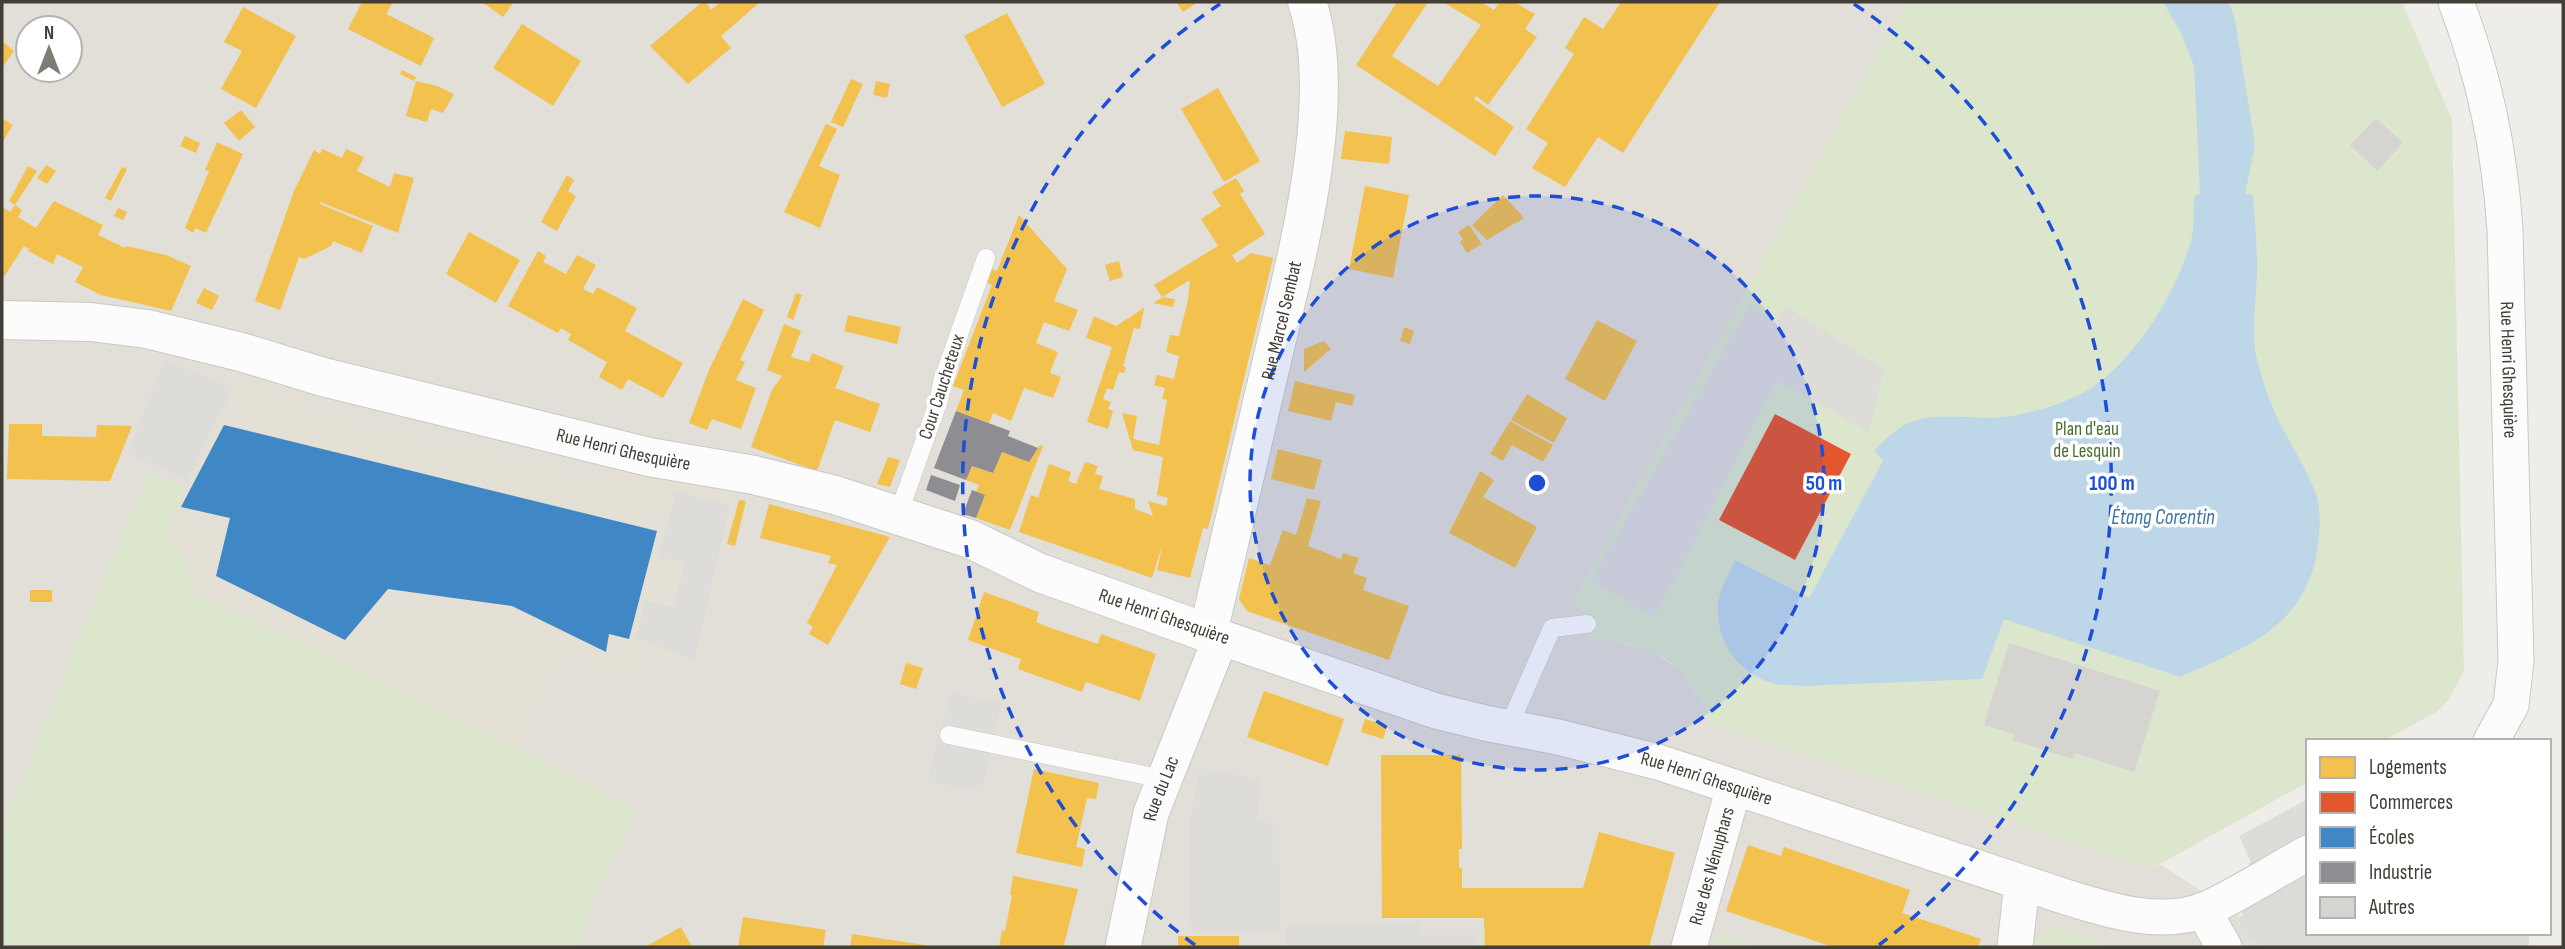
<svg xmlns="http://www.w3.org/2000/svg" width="2565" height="949" viewBox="0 0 2565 949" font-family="'Sofia Sans Condensed',sans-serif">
<rect width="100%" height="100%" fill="#eeede9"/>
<path fill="#e1dfd7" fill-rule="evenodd" d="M2,2H1906L1573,602L1584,612L1589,641L1609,640L1649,649L1682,672L1705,705L1711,725L2148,867L2160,864L2288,947H2ZM28,28H70V70H28Z"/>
<path fill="#e4e0d5" d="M245,380L303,393L310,409L606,478L619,471L736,492L696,668L656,656L633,679L616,681L564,656L521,749L196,594L185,557L166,533L234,396Z"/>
<path fill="#dce6cc" d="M1906,2H2402L2452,120L2464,671L2449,699L2438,711L2383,741H2308V782L2160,864L2148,867L1711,725C1692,666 1651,638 1589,641L1584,612L1573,602Z
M150,473L186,489L166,533L185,557L196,594L521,749L637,810L591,907L575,947H2V831L97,593Z
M2053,925L2113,947H2028Z
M1719,934L1757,947H1715Z"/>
<path fill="#dedcd9" d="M1785,306L1884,369L1869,432L1777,381L1655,617L1591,581L1749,307L1775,321Z
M165,361L233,387L187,479L127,453Z
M676,491L730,505L695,661L636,637L646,601L674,607L685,561L658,558Z
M951,693L1001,703L982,792L927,782Z
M1200,768L1262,780L1256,821L1279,824L1280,934L1191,932L1190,820Z
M2308,799V933H2530L2528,947H2261L2239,932L2250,860L2239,836Z
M1420,923V935L1477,934V947H1287L1286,924Z"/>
<path fill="#bed7e8" d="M2163,2H2229L2235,20L2255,145L2245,194L2253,195C2255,220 2257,245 2257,270C2257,297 2250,334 2257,360C2262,377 2267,395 2274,411C2287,440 2307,467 2317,497C2321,513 2320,529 2318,545C2308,626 2246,648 2180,677L2004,619L1982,679L1803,686C1794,685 1784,686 1775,684C1740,675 1716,643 1718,606C1719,591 1729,574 1735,560L1809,598L1883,461L1874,450C1882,443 1890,435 1898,429C1928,408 1969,421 2003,417C2031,414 2064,404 2088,390C2132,364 2177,292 2190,244C2195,230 2193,211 2194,196L2200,194L2194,66L2181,33Z"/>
<path fill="#f2c14e" d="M362,2H393L386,14L434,38L421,66L348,29Z
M482,2H514L503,17Z
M702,2H706L711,10L721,2H760L721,36L731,48L688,84L650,46Z
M1176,2H1198L1183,12Z
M1397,2H1428L1392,56L1438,86L1481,25L1443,2H1481L1494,10L1500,2H1514L1535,14L1525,29L1537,37L1488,105L1476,96L1474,99L1514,127L1495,156L1356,65Z
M1621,2H1720L1623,153L1598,137L1565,187L1532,168L1548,143L1526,129L1574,54L1565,48L1584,17L1603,29Z
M243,7L296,36L256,108L221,89L242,51L224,42Z
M1007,13L1045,84L1002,107L964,36Z
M522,24L581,61L553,106L493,68Z
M2,41L14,51L2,68Z
M402,70L416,77L414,81L400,74Z
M851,79L863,84L843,127L831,122Z
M416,81L437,86L454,94L443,113L431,109L427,122L406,116Z
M876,81L890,84L887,98L873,95Z
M1218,88L1260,161L1224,182L1181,109Z
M241,110L255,127L239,141L224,123Z
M2,118L13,125L2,143Z
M826,124L837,129L819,166L840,175L820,228L784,212Z
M1345,131L1392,137L1389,164L1341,159Z
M185,136L200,143L196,153L180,146Z
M217,142L243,154L206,233L195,228L193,233L185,228L209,171L205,170Z
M322,149L342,158L346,149L364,157L357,171L390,187L394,173L414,178L398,233L320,202V204L373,226L362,253L333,241L331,246L304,259L299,257L280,310L255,301L294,191L314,150L320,154Z
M46,165L56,171L47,184L37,178Z
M28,166L37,171L15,205L9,201Z
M122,167L127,169L111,201L105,198Z
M567,175L574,180L568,191L576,196L557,231L541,222Z
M1236,178L1244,191L1240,194L1265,234L1232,255L1237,263L1251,253L1273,258L1208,529L1203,528L1190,578L1157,570L1163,543L1152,578L1019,532L1031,495L1038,498L1049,464L1071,472L1068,481L1076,484L1085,462L1098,466L1095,474L1103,476L1099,489L1135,499V509L1153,516L1148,501L1166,506L1168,498L1157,495L1163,457L1133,450L1122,413L1137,416L1133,439L1159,445L1167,400L1162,399L1165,388L1154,385L1157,375L1174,379L1179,356L1166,352L1170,335L1179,336L1188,300L1190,280L1162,297L1154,285L1218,246L1201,219L1221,206L1212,192Z
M1365,186L1409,195L1393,278L1349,269Z
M1503,195L1524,218L1487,240L1472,225Z
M54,201L103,225L98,235L125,248L126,246L166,255L191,266L171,311L101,295L75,282L83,267L57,254L53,264L28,251L29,249L24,246L2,280V207L10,212L15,205L22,210L18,217L36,228Z
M118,208L127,212L123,220L114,216Z
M1019,215L1067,269L1054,301L1078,310L1069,331L1044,322L1036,343L1058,352L1050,373L1061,377L1053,398L1024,388L1011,421L993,413L989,423L956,411L964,390L953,386L992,285L984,281L989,268L997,271Z
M1469,225L1482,244L1467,253L1460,242L1463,239L1458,232Z
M469,232L520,260L496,303L446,274Z
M538,251L546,256L543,262L566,274L577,255L596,265L583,289L593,294L597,287L637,308L625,331L683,363L663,398L628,379L622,390L599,377L607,362L568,340L571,334L561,328L558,333L508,306Z
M1119,261L1123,277L1110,281L1105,265Z
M204,288L219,296L212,310L196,303Z
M796,293L802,295L793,320L787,317Z
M1163,297L1175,299L1173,307L1153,303Z
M743,299L764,310L740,360L745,362L736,380L756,388L741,429L712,419L707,430L689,423L709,370Z
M1144,308L1140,329L1134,328L1123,366L1126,367L1124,373L1119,372L1113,390L1107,388L1103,399L1111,402L1108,409L1113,411L1108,429L1087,422L1112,347L1086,338L1094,316L1116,326Z
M848,315L901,327L897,344L844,331Z
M1597,320L1637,341L1605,401L1565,379Z
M784,324L801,331L791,357L809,362L812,353L844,366L835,388L880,404L870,432L835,420L817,471L751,447L772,390L782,376L767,370Z
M1404,327L1414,331L1410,344L1400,341Z
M1324,341L1331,349L1304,372V349Z
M1295,381L1355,395L1352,406L1336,402L1331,421L1288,411Z
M1527,394L1567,418L1554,443L1511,420Z
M1510,421L1553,445L1543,462L1512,445L1503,461L1490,454Z
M9,424H42V436L96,437L97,425L132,426L110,481L7,479Z
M1040,445L1043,446L1010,530L976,518L985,495L976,492L979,485L966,480L972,466L993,473L1002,452L1029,462Z
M1278,449L1322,460L1314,490L1271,479Z
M888,457L900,460L890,487L877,484Z
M1480,471L1494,480L1483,497L1537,527L1515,568L1449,533Z
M1307,498L1321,501L1308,546L1341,559L1343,553L1359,558L1353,573L1367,578L1363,590L1409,606L1389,660L1247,611L1239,599L1249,558L1270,565L1283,530L1296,535Z
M739,500L746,501L735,546L727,544Z
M769,504L890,537L828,645L809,634L813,627L807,623L837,565L828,563L831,556L760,538Z
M30,590H52V602H30Z
M984,592L1039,612L1036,622L1048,627L1098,644L1101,634L1156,654L1140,701L1086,682L1082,692L1018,669L1021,659L968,640Z
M906,663L923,668L916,689L900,684Z
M1264,691L1344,719L1328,766L1247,737Z
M1365,719L1387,726L1383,739L1361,732Z
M1381,755H1461L1462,849H1459V868H1462V888H1583L1599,832L1675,853L1649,947H1485L1484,918H1382Z
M1034,769L1099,783L1096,799L1087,798L1076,847L1085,849L1082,867L1016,853Z
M1748,845L1781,856L1784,847L1910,890L1902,913L1981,939L1978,947H1833L1726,911Z
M1013,876L1078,889L1064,945L1071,947H999L1002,930L1005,931L1012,895H1010Z
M743,917L826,930L823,947H738Z
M681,927L692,947H645Z
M852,934L931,946V947H850Z
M1178,936H1239V947H1178Z"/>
<path fill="#e4572e" d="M1775,414L1851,454L1795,560L1719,520Z"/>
<path fill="#3f88c5" d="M224,425L657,531L629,639L609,634L606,652L512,606L388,589L345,640L216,576L230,518L181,507Z"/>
<path fill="#8d8d92" d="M956,411L1010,431L1008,436L1038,448L1029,462L1002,452L993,473L972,466L966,480L934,468Z
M931,475L960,485L955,501L926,490Z
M972,490L985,495L976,518L963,514Z"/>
<path fill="#d6d4d0" d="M2376,118L2403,143L2377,171L2350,145Z
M2009,643L2160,691L2134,772L2075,753L2073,759L2012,740L2014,734L1984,725Z"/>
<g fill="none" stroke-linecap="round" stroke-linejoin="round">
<g stroke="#cac9c5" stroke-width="19">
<path id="service" d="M898,515L939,400L942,382L986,258
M1508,728L1552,628L1587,624
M949,735L1163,779"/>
</g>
<g stroke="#cac9c5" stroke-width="37">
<g id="minor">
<path id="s1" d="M2456,2C2484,75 2500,152 2505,230L2516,661L2511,705L2491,741"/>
<path id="s2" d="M1208,633L1436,711L1485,723L1558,737L1658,762L2066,897C2108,910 2160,927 2204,910C2239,895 2274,871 2308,853"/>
<path d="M2203,910L2224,947"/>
<path id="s3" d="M1123,947L1151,813L1221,637"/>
<path id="s4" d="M1689,947L1734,787"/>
<path d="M2015,947L2022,883"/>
</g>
</g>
<g stroke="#cac9c5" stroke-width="40">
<g id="tertiary">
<path id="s5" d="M2,320L91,322L147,329L241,352L323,377L649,457L754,475L835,495L970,539L1040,573L1208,633C1229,545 1250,457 1270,369C1294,266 1341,102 1307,2"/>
</g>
</g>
<use href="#service" stroke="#fcfcfc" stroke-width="18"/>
<use href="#minor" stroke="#fcfcfc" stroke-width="35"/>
<use href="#tertiary" stroke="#fcfcfc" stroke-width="38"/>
</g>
<circle cx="1537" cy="483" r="287" fill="#1d4ed8" fill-opacity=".12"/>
<g fill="none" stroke="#1d4ed8" stroke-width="3.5" stroke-dasharray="12 9">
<circle cx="1537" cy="483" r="287"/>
<path d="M1195 945A575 575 0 0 1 1220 4M1854 4A575 575 0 0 1 1879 945"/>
</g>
<g text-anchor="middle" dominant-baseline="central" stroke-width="7" stroke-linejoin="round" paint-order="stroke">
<g font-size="19" fill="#433e36" stroke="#fff">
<text stroke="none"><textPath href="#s5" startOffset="1573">Rue Marcel Sembat</textPath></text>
<text stroke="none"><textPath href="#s1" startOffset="374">Rue Henri Ghesquière</textPath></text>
<text transform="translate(942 387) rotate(-72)">Cour Caucheteux</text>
<text stroke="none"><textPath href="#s5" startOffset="637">Rue Henri Ghesquière</textPath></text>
<text transform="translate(1164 617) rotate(19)">Rue Henri Ghesquière</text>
<text stroke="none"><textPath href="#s2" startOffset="520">Rue Henri Ghesquière</textPath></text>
<text stroke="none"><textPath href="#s3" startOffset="163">Rue du Lac</textPath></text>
<text stroke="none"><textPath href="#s4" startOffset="84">Rue des Nénuphars</textPath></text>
</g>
<g font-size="19" fill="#486e30" stroke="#fff">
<text x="2087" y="429">Plan d'eau<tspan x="2087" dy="22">de Lesquin</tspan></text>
</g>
<g font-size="21" font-style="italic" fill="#3c77a3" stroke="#fff">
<text x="2163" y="517">Étang Corentin</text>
</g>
</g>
<circle cx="1537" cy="483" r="10" fill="#1d4ed8" stroke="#fff" stroke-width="3.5"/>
<g font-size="21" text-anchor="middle" font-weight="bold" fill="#1d4ed8" stroke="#fff" stroke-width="7" stroke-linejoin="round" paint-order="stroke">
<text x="1824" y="490">50 m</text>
<text x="2112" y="490">100 m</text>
</g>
<rect width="2565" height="949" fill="none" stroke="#433e36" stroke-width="7"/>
<rect x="2306" y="739" width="245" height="196" fill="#ffffff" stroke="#b4b2af" stroke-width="2"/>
<rect x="2320" y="757" width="35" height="21" fill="#f2c14e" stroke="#b4b2af" stroke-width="2"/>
<text x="2369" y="774" font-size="21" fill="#433e36">Logements</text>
<rect x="2320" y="792" width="35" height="21" fill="#e4572e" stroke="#b4b2af" stroke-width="2"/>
<text x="2369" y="809" font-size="21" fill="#433e36">Commerces</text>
<rect x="2320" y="827" width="35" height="21" fill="#3f88c5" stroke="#b4b2af" stroke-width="2"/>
<text x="2369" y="844" font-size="21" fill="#433e36">Écoles</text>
<rect x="2320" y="862" width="35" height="21" fill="#8d8d92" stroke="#b4b2af" stroke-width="2"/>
<text x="2369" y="879" font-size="21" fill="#433e36">Industrie</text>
<rect x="2320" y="897" width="35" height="21" fill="#d6d4d0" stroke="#b4b2af" stroke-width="2"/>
<text x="2369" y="914" font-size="21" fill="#433e36">Autres</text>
<g transform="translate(49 49)"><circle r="33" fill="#ffffff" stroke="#b4b2af" stroke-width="2"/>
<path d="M0-5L12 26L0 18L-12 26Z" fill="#7f7b75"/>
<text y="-10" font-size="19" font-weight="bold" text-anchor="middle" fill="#433e36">N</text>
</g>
</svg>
